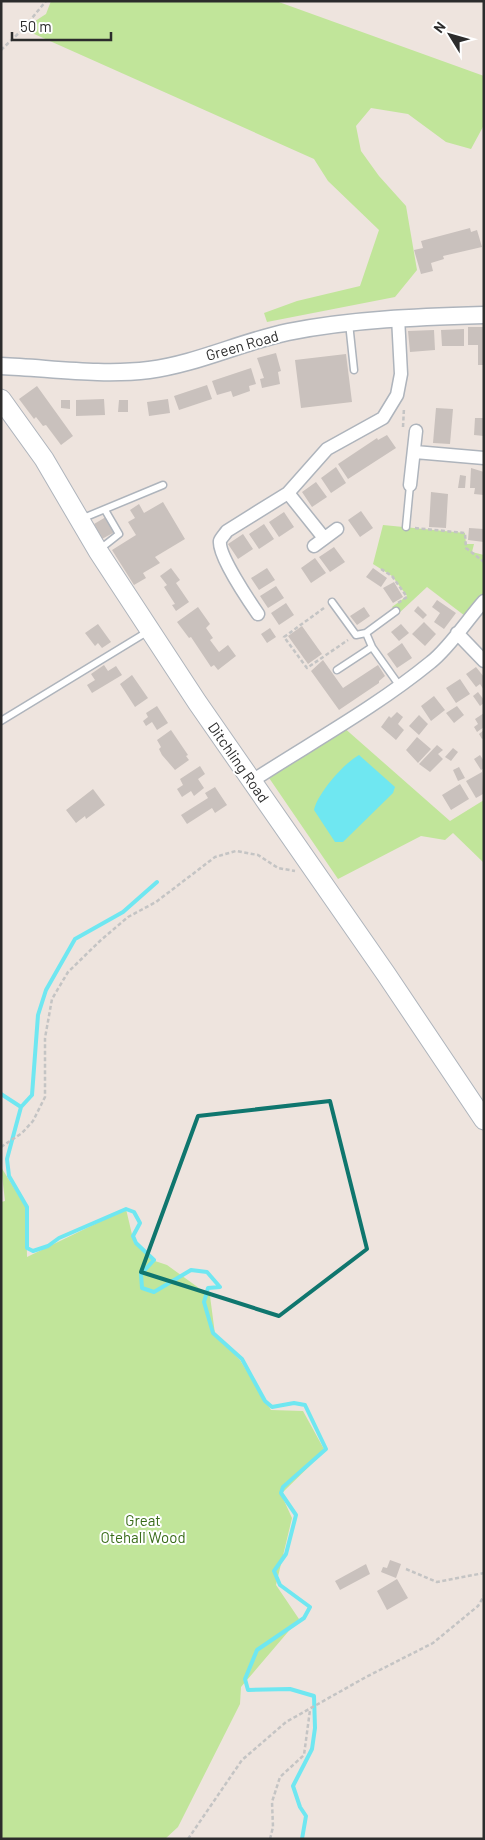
<svg xmlns="http://www.w3.org/2000/svg" width="485" height="1840" viewBox="0 0 485 1840" font-family="Barlow,sans-serif">
<rect width="100%" height="100%" fill="#eee4de"/>
<path fill="#c1e59a" d="M51,1H276L484,76V125L471,149L446,142L408,114L371,108L356,126L361,151L379,176L406,206L417,270L395,297L267,322L264,313L297,301L360,286L379,230L328,181L314,159L23,29L46,14Z
M383,525L465,533L466,544H474L472,552L484,555V601L469,619L427,587L398,614L392,607L407,596L392,576L373,564Z
M342,726L450,821L484,800V863L453,833L445,840L421,836L338,879L265,772Z
M1,1167L26,1207L27,1257L126,1209L134,1243L152,1260L167,1265L210,1296L215,1334L240,1360L271,1410L303,1411L325,1451L281,1494L292,1518L276,1585L299,1619L241,1687L240,1704L178,1827L165,1839H1V1202L5,1201Z"/>
<path fill="#6fe7f1" d="M359,755L395,787L393,793L343,842H335L314,810C317,794 344,763 359,755Z"/>
<g fill="none" stroke-linecap="round" stroke-linejoin="round">
<path stroke="#6fe7f1" stroke-width="4" d="M157,882L123,912L75,939L46,990L38,1015L32,1095L21,1107L7,1159L9,1176L27,1207V1248L33,1251L48,1246L59,1238L126,1209L134,1212L140,1223L133,1236L136,1243L154,1260L141,1274L142,1288L154,1292L191,1270L207,1272L220,1287L208,1288L204,1302L213,1333L242,1359L265,1401L272,1407L294,1403L305,1405L326,1449L283,1487L281,1493L296,1515L286,1554L274,1571L280,1585L310,1607L304,1618L257,1650L245,1679L248,1690L290,1689L314,1696L315,1728L312,1749L293,1786L300,1807L306,1816L302,1839
M1,1094L21,1107"/>
</g>
<path fill="#c9c1bd" d="M470,228L471,232L477,230L482,247L443,256L444,259L431,263L433,271L421,274L414,250L423,248L421,241Z
M468,327H484V365H478V345H468Z
M464,329V346H442L441,330Z
M434,330L435,350L410,352L408,331Z
M276,353L281,371L278,372L280,384L262,388L260,379L264,378L257,358Z
M346,354L352,402L301,408L295,360Z
M251,368L256,384L249,386L250,391L233,397L231,391L217,395L212,381Z
M207,385L212,399L179,410L174,396Z
M37,386L73,436L61,445L46,425L43,426L36,417L34,419L19,399Z
M104,399L105,415L76,416V400Z
M168,399L170,413L149,416L147,402Z
M61,400H70V409L61,408Z
M119,400H128V412H118Z
M436,408L453,409L450,444L433,443Z
M475,418H484V436L474,435Z
M387,435L396,448L348,479L338,464L377,438L378,440Z
M336,467L346,483L331,493L321,478Z
M471,468L484,472V495L474,494L475,488H470Z
M460,475L466,476L465,488H458Z
M316,482L327,497L312,507L302,492Z
M431,492L448,494L446,528L429,527Z
M163,502L185,539L155,557L160,563L143,573L146,578L134,585L112,550L136,535L128,522L135,518L130,510L139,504L144,513Z
M361,511L373,528L360,537L348,520Z
M284,512L294,527L279,537L269,522Z
M111,514L120,529L102,539L94,524Z
M264,524L274,539L259,549L249,534Z
M469,528L484,529V542L468,540Z
M243,534L253,549L238,559L228,544Z
M334,547L345,562L330,572L319,557Z
M315,558L326,573L311,583L301,568Z
M171,568L180,580L176,583L189,602L176,611L172,605L175,604L164,587L167,585L160,576Z
M267,568L275,580L259,590L251,578Z
M373,568L387,578L381,587L366,577Z
M394,582L403,597L393,603L383,588Z
M276,586L284,598L268,608L260,596Z
M437,600L456,613L444,629L434,622L440,613L432,607Z
M286,603L294,615L279,625L271,613Z
M418,606L427,615L423,619L414,611Z
M198,607L210,624L206,628L213,638L210,640L219,652L228,645L236,656L218,670L214,665L211,667L191,637L189,638L177,622Z
M364,607L370,616L357,625L350,616Z
M424,622L436,634L425,646L412,634Z
M98,624L111,642L102,648L98,643L95,646L85,633Z
M401,624L409,633L399,641L391,632Z
M302,626L322,654L308,664L288,636Z
M270,628L276,637L267,643L261,634Z
M402,643L412,658L397,668L387,654Z
M323,660L343,688L378,665L385,676L379,681V683L339,710L311,671Z
M104,665L108,671L116,666L122,675L92,693L87,685L95,680L91,674Z
M476,667L484,677V690L480,684L476,687L466,674Z
M132,675L148,698L135,707L120,684Z
M460,679L470,694L456,703L446,688Z
M478,692L484,700V703L480,706L473,696Z
M434,696L445,710L431,721L421,706Z
M157,706L168,723L157,730L152,722L146,726L143,721L148,717L146,713Z
M457,706L464,715L454,723L446,713Z
M397,712L403,717L398,724L404,730L396,740L381,727L389,716L391,718Z
M484,713V727L477,732L474,727L478,724L475,719Z
M419,715L428,724L419,735L409,726Z
M171,730L188,755L186,756L189,760L175,770L162,755L159,749L161,747L157,740Z
M484,730V738L482,739L479,734Z
M417,737L431,749L418,763L406,750Z
M437,745L443,750L438,754L443,759L430,772L419,764Z
M453,748L458,752L451,761L445,757Z
M480,755L484,761V768L481,770L474,759Z
M200,766L205,774L198,779L204,788L194,796L191,791L182,797L177,789L183,785L180,779Z
M459,767L465,778L458,781L453,770Z
M482,772L483,794L476,798L466,781Z
M460,784L469,799L451,810L442,795Z
M215,787L227,805L215,813L212,808L187,824L181,815L208,798L205,793Z
M93,789L105,805L86,819L85,816L76,823L66,810Z
M390,1560L401,1564L396,1578L381,1572L383,1567L387,1568Z
M366,1564L370,1574L340,1590L335,1581Z
M397,1579L408,1598L387,1610L377,1591Z"/>
<g fill="none" stroke-linecap="round" stroke-linejoin="round">
<g stroke="#aeb4bc" stroke-width="9">
<path id="service" d="M349,323L354,370
M81,519L163,485
M406,527L410,485
M100,549L119,534L105,510
M332,602L356,635L366,633
M396,611L366,633L372,647L399,685
M337,670L372,647
M1,721L147,632"/>
</g>
<g stroke="#aeb4bc" stroke-width="15">
<path id="minor" d="M415,452L484,458
M410,485L416,431
M288,493L324,538
M314,546L337,529
M258,614C249,601 218,555 220,541C221,538 225,534 227,531L288,493L327,449L383,418L397,395L401,374L398,317
M457,633L484,661
M252,781C312,742 376,707 431,662C449,648 468,619 484,601"/>
</g>
<g stroke="#aeb4bc" stroke-width="19">
<path id="tertiary" d="M1,366C50,368 101,376 149,370C196,364 241,342 288,332C353,319 418,317 484,315"/>
</g>
<g stroke="#aeb4bc" stroke-width="21">
<path id="secondary" d="M1,399L44,459L98,551L197,702L386,974L484,1120"/>
</g>
<path stroke="#c4c4c4" stroke-width="2.5" stroke-dasharray="4 2.5" stroke-linecap="butt" d="M1,50L23,29L46,1
M403,427L404,408
M415,528L465,533L466,548L484,562
M381,569L392,576L407,597L398,603
M324,608L284,637L307,668L348,640
M1,1147L22,1133L33,1121L45,1097V1038L52,999L68,972L101,940L128,917L156,902L215,857L236,851L258,855L278,868L295,871
M406,1569L437,1582L484,1573
M188,1839L242,1760L286,1722L366,1677L433,1643L478,1606L484,1596
M270,1839L273,1827L272,1802L280,1777L304,1755L310,1710"/>
<use href="#service" stroke="#fff" stroke-width="6"/>
<use href="#minor" stroke="#fff" stroke-width="12"/>
<use href="#tertiary" stroke="#fff" stroke-width="16"/>
<use href="#secondary" stroke="#fff" stroke-width="19"/>
</g>
<path fill="none" stroke="#0f766e" stroke-width="4" stroke-linejoin="round" d="M330,1101L367,1249L279,1316L141,1272L198,1116Z"/>
<g text-anchor="middle" dominant-baseline="central" stroke-width="4" stroke-linejoin="round" paint-order="stroke">
<g font-size="15" fill="#2c2c2c" stroke="#fff">
<text transform="translate(242 345) rotate(-16)">Green Road</text>
<text transform="translate(239 762) rotate(55)">Ditchling Road</text>
</g>
<g font-size="15" fill="#396c19" stroke="#fff">
<text x="143" y="1520">Great<tspan x="143" dy="17">Otehall Wood</tspan></text>
</g>
</g>
<rect width="485" height="1840" fill="none" stroke="#2c2c2c" stroke-width="5"/>
<g transform="translate(450 35) rotate(307)" stroke="#ffffff" stroke-width="4" paint-order="stroke">
<path d="M0-4L9 19L0 12L-9 19Z" fill="#2c2c2c"/>
<text y="-8" font-size="14" font-weight="bold" text-anchor="middle" fill="#2c2c2c">N</text>
</g>
<path d="M12 32v8h99v-8" fill="none" stroke="#2c2c2c" stroke-width="2.5"/>
<text x="20" y="32" font-size="15" fill="#2c2c2c" stroke="#ffffff" stroke-width="4" paint-order="stroke">50 m</text>
</svg>
